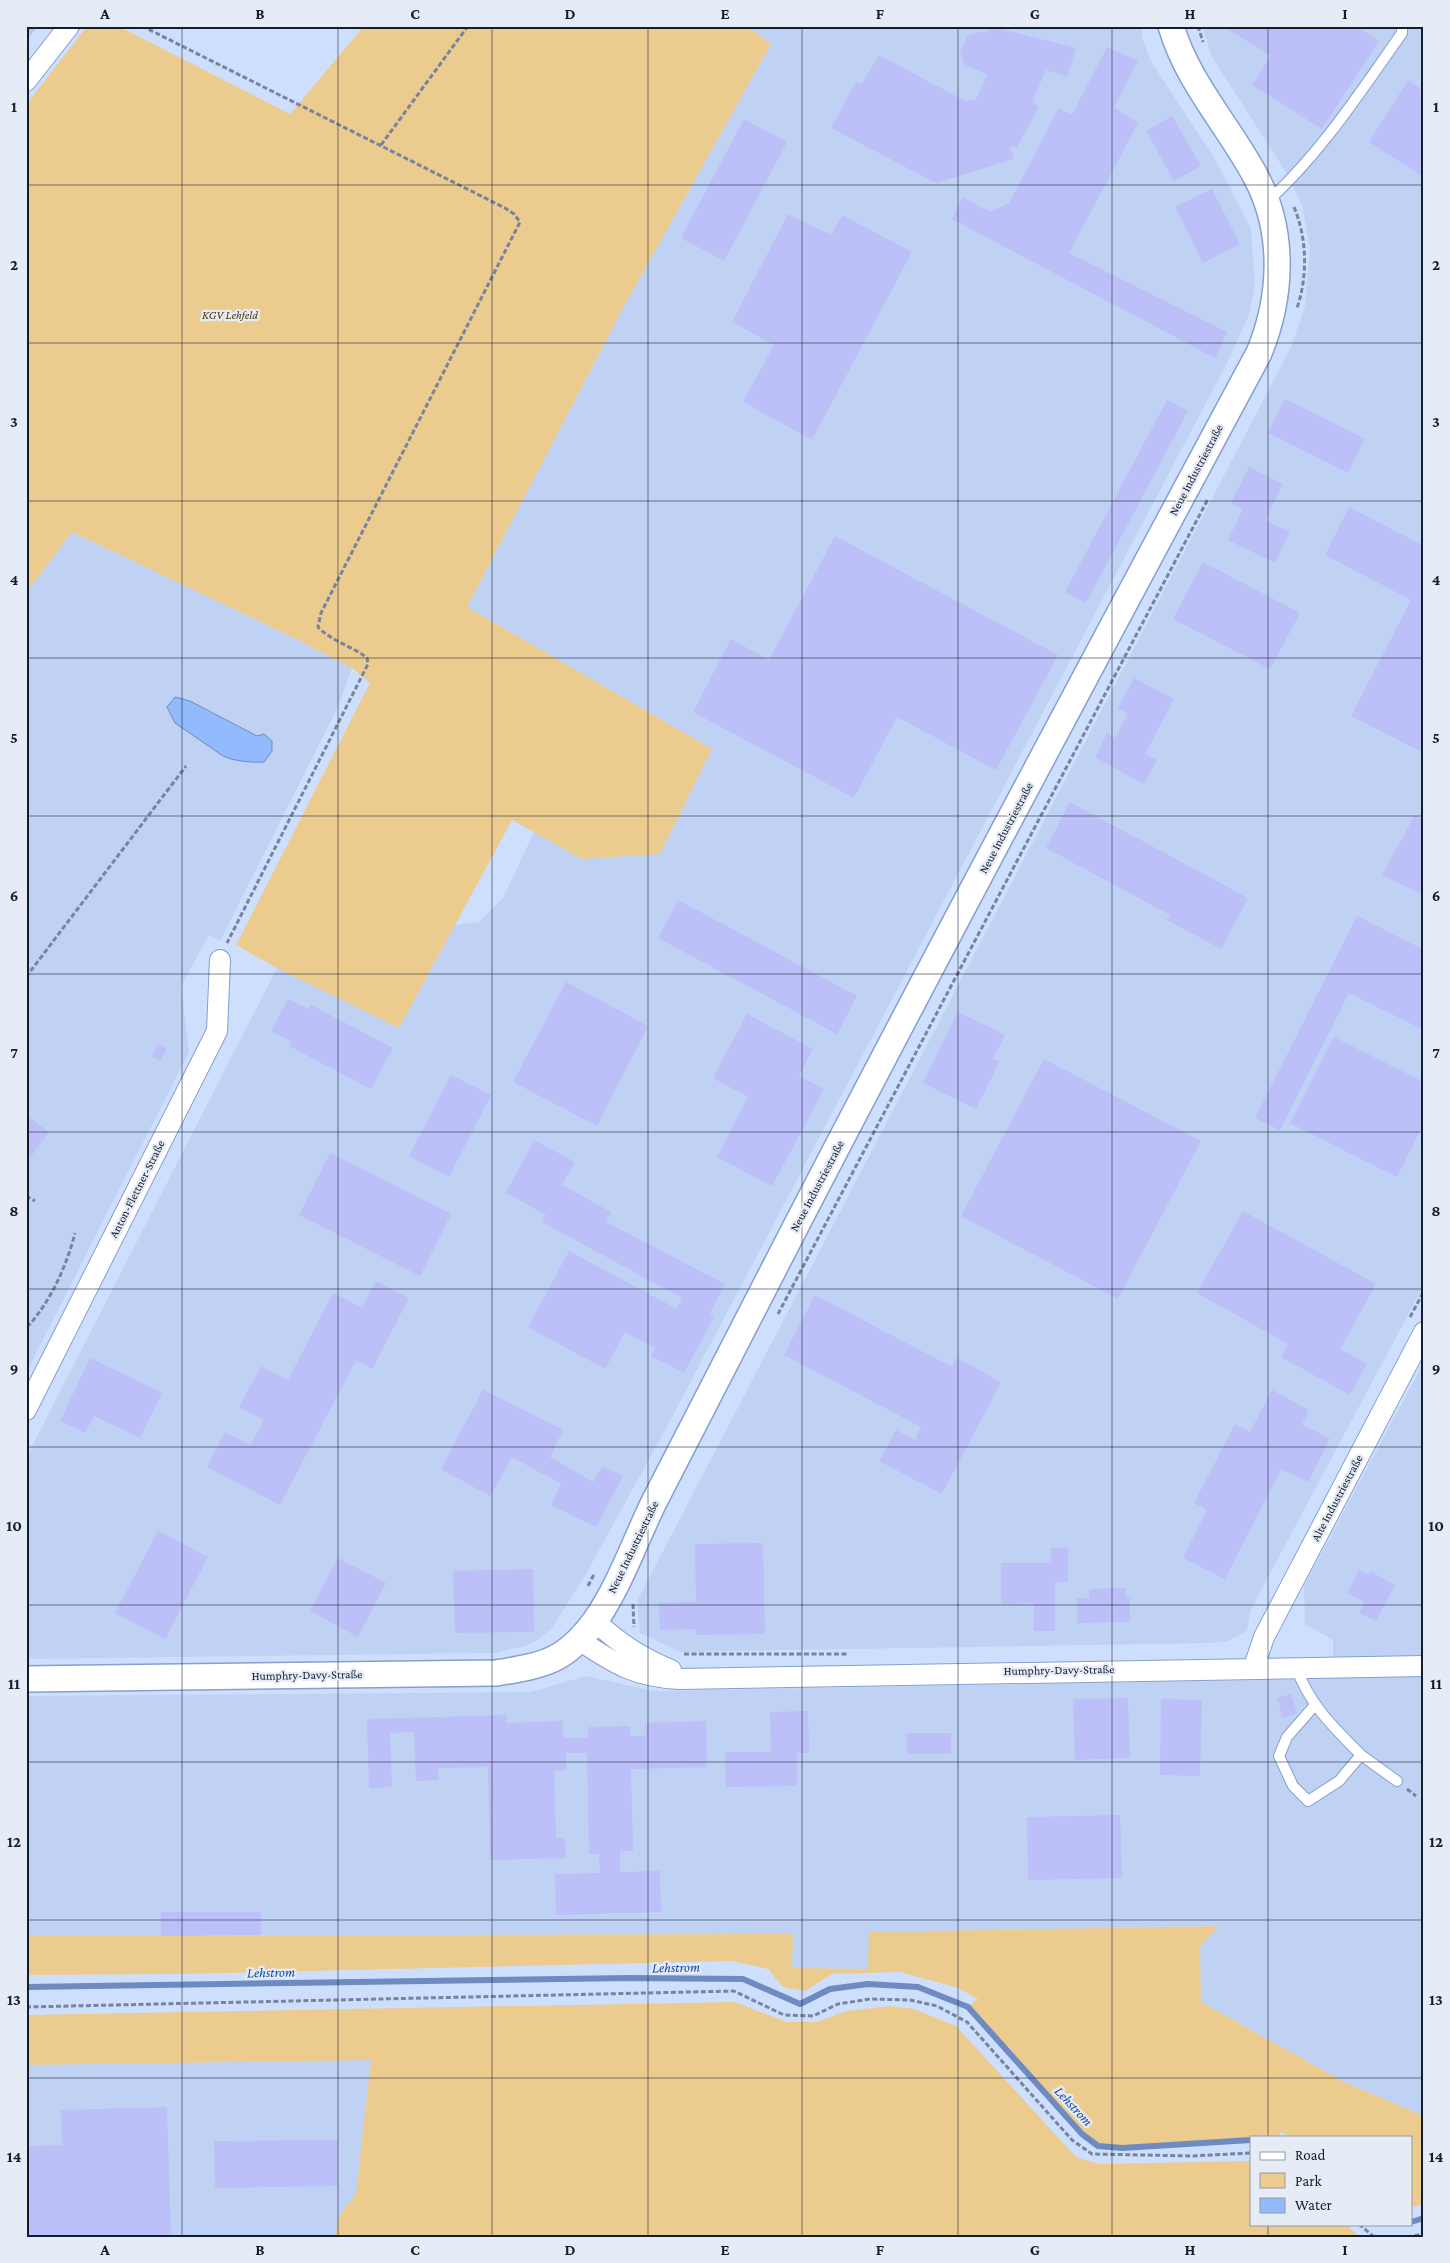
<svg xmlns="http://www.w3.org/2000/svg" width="1450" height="2263" viewBox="0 0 1450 2263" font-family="'Crimson Pro',serif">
<rect width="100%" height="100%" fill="#cedffe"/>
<path fill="#bfd2f4" d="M747,26H1142V38L1152,63L1215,159L1251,229L1255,286L1249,315L1226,365L670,1421L586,1574L552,1628L538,1640L525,1646L494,1653L26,1659V1458L277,968L399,1028L455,925L479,922L503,898L534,832L582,859L660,853L712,749L467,607L623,308L771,44Z
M1202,26H1424V1285L1250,1611L1247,1630L1244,1633L1227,1641L1212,1643L680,1652L640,1633L637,1601L1291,347L1305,306L1310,249L1302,205L1284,169L1212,57Z
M72,532L292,637L352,668L339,705L220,941L209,935L181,986L189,1052L26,1373V593Z
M1424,1362V2116L1344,2082L1201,2002L1200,1946L1217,1926L869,1932L868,1969L792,1968L793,1934L26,1936V1696L530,1692L586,1676L654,1691L1333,1679V1640L1305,1624L1304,1586Z
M371,2060L356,2194L339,2216L335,2237H26V2065Z"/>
<path fill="#eccb8e" d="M87,26H118L290,114L364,26H747L771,44L623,308L467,607L712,749L660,854L582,859L512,820L399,1028L277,968L236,945L370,683L352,668L292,637L72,532L26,593V105Z
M1218,1926L1200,1947L1201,2002L1344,2082L1424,2116V2205L1411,2207V2137H1291L1280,2132V2137H1251V2140L1122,2148L1098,2146L1082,2134L968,2007L978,1999L958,1988L900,1972L832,1974L805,1991L783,1987L768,1969L732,1961L182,1974L26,1975V1936L793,1934L792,1968L868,1969L869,1932Z
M734,2002L787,2022H817L846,2011L890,2006L914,2009L956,2026L1076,2157L1099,2164L1251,2161V2224H1346L1359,2237H335L339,2216L356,2194L371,2060L26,2065V2015Z"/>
<path fill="#94bafe" stroke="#6d8bc0" d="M175,697L190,701L257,736L264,734L272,741V751L264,762C253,763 233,761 223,756L175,723L167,707Z"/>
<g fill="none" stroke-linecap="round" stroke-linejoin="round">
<path stroke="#6d8bc0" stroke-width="6" d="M26,1987L629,1978L743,1979L800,2004L830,1989L868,1984L918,1987L968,2007L1082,2134L1098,2146L1122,2148L1251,2140
M1411,2222L1424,2218"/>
</g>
<path fill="#bcbff8" d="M26,26H38L26,41Z
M990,26L1076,48L1067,77L1046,70L1032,102L1039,107L1017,147H1010L1014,159L936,183L831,128L856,82L862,84L879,55L965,101L976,99L987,75L964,64L960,52L968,35L981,32L988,33Z
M1223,26H1356L1379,41L1322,129L1252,85L1271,56Z
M1107,47L1138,61L1114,107L1138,123L1069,253L1227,332L1215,358L952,219L962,197L990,212L1009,203L1059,108L1072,115Z
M1408,80L1424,91V177L1369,142Z
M1172,116L1201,166L1174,181L1146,131Z
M744,119L787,142L724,261L681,238Z
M1212,189L1240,244L1203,263L1175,207Z
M788,214L831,235L842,215L912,252L812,440L743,402L774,345L732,322Z
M1285,399L1365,439L1348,473L1268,433Z
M1167,400L1188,411L1086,603L1065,592Z
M1249,467L1283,484L1265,520L1290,532L1275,563L1228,540L1243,509L1231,503Z
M1349,507L1424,546V753L1351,716L1411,600L1325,555Z
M835,536L1058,655L996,770L897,717L854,798L693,712L731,639L769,660Z
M1203,562L1300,613L1270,669L1173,619Z
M1134,678L1174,699L1145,754L1157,760L1144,784L1095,757L1107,734L1115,738L1128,714L1118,708Z
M1070,802L1248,898L1221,949L1167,920L1170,915L1046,848Z
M1415,815L1424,821V895L1382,875Z
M678,900L857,996L837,1034L658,938Z
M1357,916L1424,950V1030L1349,993L1280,1130L1255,1118Z
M566,982L648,1026L597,1126L513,1082Z
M288,999L308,1009L311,1005L393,1048L371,1089L289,1046L291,1041L271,1031Z
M958,1012L1005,1035L993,1058L1000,1061L976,1109L923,1083Z
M747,1014L813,1049L799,1076L824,1089L772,1186L717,1157L748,1097L713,1078Z
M1334,1037L1424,1082V1123L1397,1177L1290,1123Z
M158,1044L167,1048L160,1061L152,1057Z
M1044,1059L1201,1141L1118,1299L961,1216Z
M451,1075L491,1095L449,1177L409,1156Z
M26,1115L49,1132L26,1163Z
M534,1140L575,1162L562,1185L611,1212L606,1222L725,1284L710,1313L714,1317L684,1373L651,1356L655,1348L625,1332L605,1369L528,1327L569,1251L677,1309L682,1298L542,1222L546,1215L506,1193Z
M330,1153L451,1214L420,1276L299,1215Z
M1243,1211L1376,1284L1340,1349L1367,1364L1350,1395L1281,1357L1288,1344L1197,1293Z
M376,1281L409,1298L372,1369L356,1360L280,1505L207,1467L225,1432L251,1445L264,1420L239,1407L261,1366L288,1380L333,1293L362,1308Z
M815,1295L952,1367L957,1358L1001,1382L942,1494L879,1461L896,1430L915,1440L921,1427L784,1355Z
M90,1358L162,1393L140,1438L94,1416L85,1433L60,1421Z
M483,1390L563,1430L550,1457L593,1482L602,1466L623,1476L596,1527L551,1505L561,1484L512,1457L490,1496L441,1469Z
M1272,1390L1309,1410L1302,1424L1330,1439L1308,1482L1281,1469L1225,1579L1183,1558L1207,1510L1194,1503L1235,1424L1250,1432Z
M158,1531L208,1557L165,1639L115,1613Z
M763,1543L765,1634L696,1635V1629L660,1630L659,1603L696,1602L695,1544Z
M1051,1548H1068V1582H1055V1631H1034V1603L1001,1604V1563H1051Z
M338,1558L386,1583L358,1637L310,1611Z
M533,1569L534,1632L455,1633L453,1571Z
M1359,1570L1368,1575L1370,1571L1395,1585L1376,1621L1359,1613L1365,1602L1347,1593Z
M1126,1588V1598H1130V1622L1077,1623V1598H1089V1589Z
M1291,1694L1297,1713L1283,1718L1277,1698Z
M1128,1698L1130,1758L1075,1760L1073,1699Z
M1161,1699L1202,1700L1200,1776L1160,1775Z
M808,1711L809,1753H797V1786L726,1787L725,1752H771L770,1712Z
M507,1715V1723L563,1721V1738H588V1727L630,1726V1736H646L645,1723L706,1721L707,1767L631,1769L633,1851H620V1872L660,1871L661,1912L556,1915L555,1874L600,1873L599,1854H589L587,1753H566V1770H554L556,1838H565L566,1858L490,1860L488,1767L438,1768L439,1780L416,1781L414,1732L390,1733L392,1787L369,1788L367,1719Z
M907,1733H951V1754H907Z
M1120,1815L1122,1878L1028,1880L1027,1817Z
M161,1912H261V1935L161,1936Z
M167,2107L171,2237H26V2146L62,2145L61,2110Z
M338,2140V2186L215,2188L214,2141Z"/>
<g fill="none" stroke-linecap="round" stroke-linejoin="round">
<g stroke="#859fcf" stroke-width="12">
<path id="service" d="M1268,201C1321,153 1361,91 1402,33V26
M1296,1667C1309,1704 1334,1728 1361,1755L1339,1781L1308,1801L1293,1786L1279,1756L1287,1737L1315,1705
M1361,1755L1397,1781"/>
</g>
<g stroke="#859fcf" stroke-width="22">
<path id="minor" d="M26,81L69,26
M26,1410L217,1031L220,960
M595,1621C618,1643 641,1658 671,1670
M579,1640C615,1664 635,1677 680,1679L1424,1666
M1254,1667L1264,1637L1424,1332"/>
</g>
<g stroke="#859fcf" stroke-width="28">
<path id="tertiary" d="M26,1679L496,1673C544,1665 565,1662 595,1621C620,1585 635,1541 654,1502C701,1410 748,1318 796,1226C948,933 1103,643 1259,353C1282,297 1285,233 1257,179C1230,127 1188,84 1171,26"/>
</g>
<path stroke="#76849d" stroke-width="3" stroke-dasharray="5 2.5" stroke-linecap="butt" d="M142,26L505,208L514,214L520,222L321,613L318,627C331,641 352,646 367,658L368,664L227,943
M1198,26L1203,42
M381,145L468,26
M1294,207C1307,238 1308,276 1297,308
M26,977L186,766
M26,1196L35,1201
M778,1314L1208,499
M1410,1317L1424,1291
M27,1327C50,1303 67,1265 75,1233
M588,1586L594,1574
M633,1604L634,1627
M684,1654H847
M1407,1789L1416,1796
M26,2007L734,1991L784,2015L813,2016L838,2004L870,1999L910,2000L937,2006L967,2022L1072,2140L1092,2154L1192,2156L1251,2153
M1359,2224L1374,2237
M1407,2237L1424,2234"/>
<use href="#service" stroke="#fff" stroke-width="10"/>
<use href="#minor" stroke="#fff" stroke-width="20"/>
<use href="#tertiary" stroke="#fff" stroke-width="25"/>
</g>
<path fill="none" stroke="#131d30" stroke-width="1" stroke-opacity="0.55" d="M182,26V2237M338,26V2237M492,26V2237M648,26V2237M802,26V2237M958,26V2237M1112,26V2237M1268,26V2137M26,185H1424M26,343H1424M26,501H1424M26,658H1424M26,816H1424M26,974H1424M26,1132H1424M26,1289H1424M26,1447H1424M26,1605H1424M26,1762H1424M26,1920H1424M26,2078H1424M1268,2224V2237"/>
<g text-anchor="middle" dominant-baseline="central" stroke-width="4.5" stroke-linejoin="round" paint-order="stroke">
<g font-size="12" font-style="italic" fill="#4c380b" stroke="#e6ecf6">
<text x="230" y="315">KGV Lehfeld</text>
</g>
<g font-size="12" fill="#131d30" stroke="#e6ecf6">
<text transform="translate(1196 470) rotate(-62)">Neue Industriestraße</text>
<text transform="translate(1006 828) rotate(-62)">Neue Industriestraße</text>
<text transform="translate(817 1186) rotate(-62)">Neue Industriestraße</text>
<text transform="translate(137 1189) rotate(-63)">Anton-Flettner-Straße</text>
<text transform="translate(1337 1498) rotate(-62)">Alte Industriestraße</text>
<text transform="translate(633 1547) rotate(-64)">Neue Industriestraße</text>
<text transform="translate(1059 1670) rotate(-1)">Humphry-Davy-Straße</text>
<text transform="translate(307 1675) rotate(-1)">Humphry-Davy-Straße</text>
</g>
<g font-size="14" font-style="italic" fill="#1546a6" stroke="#e6ecf6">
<text transform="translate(676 1967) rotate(-1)">Lehstrom</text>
<text transform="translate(271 1972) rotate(-1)">Lehstrom</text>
<text transform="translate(1074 2106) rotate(47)">Lehstrom</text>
</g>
</g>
<rect width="1450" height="2263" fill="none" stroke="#e6ecf6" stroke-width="55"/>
<rect x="1250" y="2136" width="162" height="90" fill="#e6ecf6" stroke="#9299a7"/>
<rect x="1260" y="2152" width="25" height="8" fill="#ffffff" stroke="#9299a7"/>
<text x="1295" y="2160" font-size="15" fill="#131d30">Road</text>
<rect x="1260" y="2173" width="25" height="15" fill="#eccb8e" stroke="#9299a7"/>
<text x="1295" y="2186" font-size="15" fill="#131d30">Park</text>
<rect x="1260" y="2198" width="25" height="15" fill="#94bafe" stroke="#9299a7"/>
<text x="1295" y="2210" font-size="15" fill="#131d30">Water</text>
<rect x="28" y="28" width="1394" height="2208" fill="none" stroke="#131d30" stroke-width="2"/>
<g font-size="16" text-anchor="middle" font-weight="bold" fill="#131d30">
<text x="105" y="19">A</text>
<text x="260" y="19">B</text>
<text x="415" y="19">C</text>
<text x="570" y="19">D</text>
<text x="725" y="19">E</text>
<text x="880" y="19">F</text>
<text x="1035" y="19">G</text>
<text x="1190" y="19">H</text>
<text x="1345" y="19">I</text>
<text x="14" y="112">1</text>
<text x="1436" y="112">1</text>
<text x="14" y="270">2</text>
<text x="1436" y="270">2</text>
<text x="14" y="427">3</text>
<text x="1436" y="427">3</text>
<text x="14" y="585">4</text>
<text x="1436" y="585">4</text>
<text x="14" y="743">5</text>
<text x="1436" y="743">5</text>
<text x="14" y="901">6</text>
<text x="1436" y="901">6</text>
<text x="14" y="1058">7</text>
<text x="1436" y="1058">7</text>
<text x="14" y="1216">8</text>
<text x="1436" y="1216">8</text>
<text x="14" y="1374">9</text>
<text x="1436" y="1374">9</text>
<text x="14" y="1531">10</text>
<text x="1436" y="1531">10</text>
<text x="14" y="1689">11</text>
<text x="1436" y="1689">11</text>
<text x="14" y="1847">12</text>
<text x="1436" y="1847">12</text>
<text x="14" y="2005">13</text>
<text x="1436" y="2005">13</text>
<text x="14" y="2162">14</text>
<text x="1436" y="2162">14</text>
<text x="105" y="2255">A</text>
<text x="260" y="2255">B</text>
<text x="415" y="2255">C</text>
<text x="570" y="2255">D</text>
<text x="725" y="2255">E</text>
<text x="880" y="2255">F</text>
<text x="1035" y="2255">G</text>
<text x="1190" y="2255">H</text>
<text x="1345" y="2255">I</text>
</g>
</svg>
